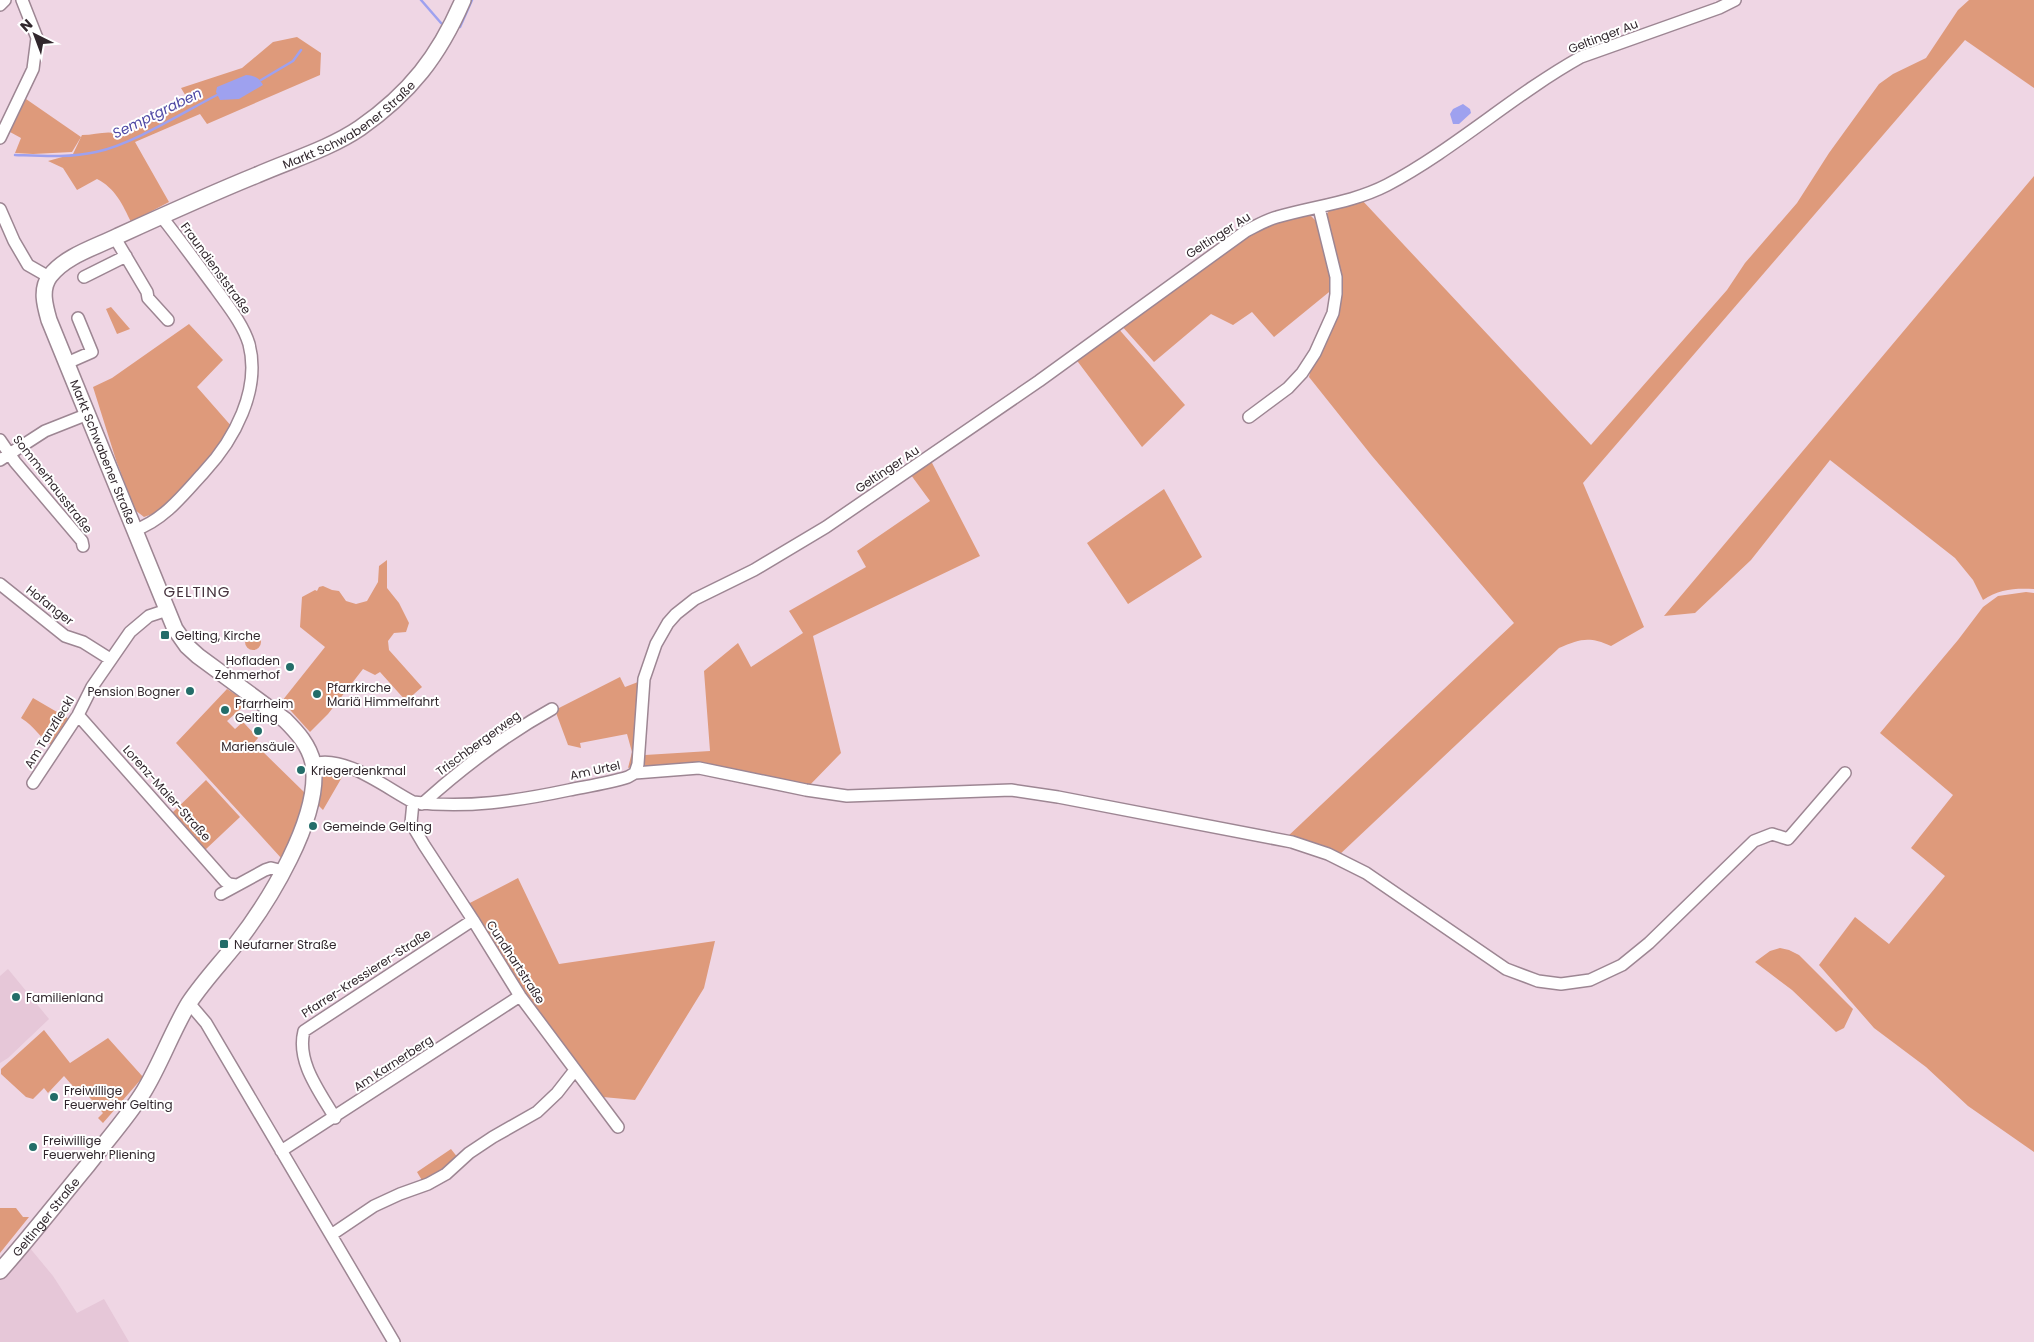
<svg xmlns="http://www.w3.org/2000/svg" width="2034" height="1342" viewBox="0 0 2034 1342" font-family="Poppins,sans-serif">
<rect width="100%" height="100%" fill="#efd6e4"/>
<path fill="#e6c7d8" d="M8,969L49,1019L8,1058L0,1063V976Z
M29,1247L53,1276L77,1313L104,1299L129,1342H0V1279Z"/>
<path fill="#de9a7b" d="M1969,0H2034V88L1965,40L1583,483L1644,627L1611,646C1589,636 1580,639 1559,648L1338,856L1286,838L1514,623L1372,456L1309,377L1312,365L1335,316L1325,217L1330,209L1361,199L1591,445L1727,290L1745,263L1797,203L1829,153L1879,84L1893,74L1926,58L1958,10Z
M297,37L321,53L320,75L207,124L200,114L135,142L169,202L131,222C123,205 115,188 97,179L77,190L63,168L48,161L73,154L82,135C94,135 104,131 115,133L126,125L163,114L187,98L181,88L242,68L273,42Z
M26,99L81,137L72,152L33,154L15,153L21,138L10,132Z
M2034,176V589C2015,588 1999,589 1983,600L1973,580L1955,558L1830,460L1751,560L1695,613L1664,616Z
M1310,215L1318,223L1334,288L1274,337L1252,312L1233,325L1211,314L1154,362L1120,324L1257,227L1297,216Z
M111,307L130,329L117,334L106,309Z
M189,324L223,360L197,387L233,428L217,450L161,511L144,517L135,510L116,460L93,387L112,378Z
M1117,327L1185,405L1142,447L1075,358Z
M930,459L980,556L813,636L841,753L806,789L697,764L647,769L644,763L645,755L710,751L704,671L738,643L751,667L803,633L789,611L866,567L857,551L930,501L911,475Z
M1164,489L1202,557L1128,604L1087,543Z
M387,560V588L399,603L409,623L406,632L394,633L388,641L389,650L422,687L406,701L380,672L375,675L363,669L328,714L310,732L282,701L325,647L300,627L302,597L315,590L317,591L319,587L323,586L332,590L339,591L346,601L356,604L367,601L378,582L379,566Z
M2026,592L2034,593V1152L1968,1106L1926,1067L1874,1028L1819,965L1855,917L1889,944L1945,876L1911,848L1953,795L1880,733L1958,640L1983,607L1998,596Z
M245 642a8 8 0 1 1 16 0a8 8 0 1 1-16 0Z
M620,677L625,687L638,682L640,684L635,756L631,767L628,768L632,752L627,734L580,743L581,748L568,745L555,710Z
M227,689L248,702L227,721L235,729L243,722L258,738L253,744L256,748L258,747L305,793L300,815L282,859L176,743Z
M33,698L69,719L53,746C38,737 36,727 21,718Z
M327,767L345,772L323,810L318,805L321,795L323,771Z
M206,780L240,817L205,850L172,813Z
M518,878L559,964L715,941L704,988L635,1100L603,1097L577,1068L464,906Z
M1780,948L1789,950L1799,955L1853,1009L1844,1028L1836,1032L1792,990L1755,962L1770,951Z
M44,1030L70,1063L108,1038L143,1077L103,1123L98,1118L103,1113L94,1103L89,1108L87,1105L92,1100L81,1089L78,1092L64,1076L48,1093L44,1088L33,1099L26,1097L1,1074V1069Z
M451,1149L458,1158L445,1171L423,1182L417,1172Z
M0,1208H16L23,1217H29L0,1253Z"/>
<path fill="#9ea1ef" d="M246,75C255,76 259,77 263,85L239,99L220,100L216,92L217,87Z
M1463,104L1470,109L1471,113L1459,124H1453L1450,114L1453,109Z"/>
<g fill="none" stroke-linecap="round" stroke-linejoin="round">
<path stroke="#9ea1ef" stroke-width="2.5" d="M421,0L441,23
M460,27L472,0
M261,80L293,61L301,50
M15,155C42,156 69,158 96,152C133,144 182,113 217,95"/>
<g stroke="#9d8693" stroke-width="14">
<path id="street" d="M0,5L5,0
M0,138L33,69L37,38L22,0
M0,209L14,241L28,265L49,277
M115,238L147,292L148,298L168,320
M84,277L126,256
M67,363L92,352L78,318
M1249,417L1288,388L1302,373L1315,353L1333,313L1336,294V277L1319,208
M0,440L15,462L82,541L83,546
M0,460L45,431L88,414
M135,530C164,520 184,494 204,472C234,440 261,390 249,344C243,324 228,306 216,289C198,265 180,240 161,216
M0,584L65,636L83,642L110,659
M78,715L225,881L229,884L236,885
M313,764C344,754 386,788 413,802C465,809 517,801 569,790C589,786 609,783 628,777L635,773L638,764L644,679L656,644L668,623L676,614L695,599L754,570L826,527L1039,381L1246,231C1256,226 1266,220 1277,217C1314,206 1352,203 1387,185C1455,149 1513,95 1581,57L1719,8L1735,0
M635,773L699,768L806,790L847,796L1011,790L1058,797L1292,842L1328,854L1366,873L1506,969L1538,981L1561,984L1590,980L1622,965L1649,943L1754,841L1772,834L1788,839L1845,773
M33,783L78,715L92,687L130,632L149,616L167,610
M413,802L411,823L424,845L473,920L520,996L618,1127
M422,804C462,768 505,735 552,709
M221,894L265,870L271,868L283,871
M189,1003L206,1023L394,1342
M335,1118C320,1092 296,1062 304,1031L473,920
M281,1151L520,996
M331,1235L374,1206L400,1194L428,1184L446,1174L469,1153L493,1137L537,1112L557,1093L575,1070"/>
</g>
<g stroke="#9d8693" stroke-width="18">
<g id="secondary">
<path id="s1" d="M0,1271C30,1237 58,1201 87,1166C106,1141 128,1117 144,1091C161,1063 172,1031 189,1003C203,982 220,964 236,944C268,903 322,817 313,763C309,745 297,732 285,720L198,656L187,646L175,629L49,320C45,306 40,289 50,276C65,256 96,247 118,236C164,215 210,194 257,175C291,160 329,149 360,128C410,93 439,56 463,0"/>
</g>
</g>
<use href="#street" stroke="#fff" stroke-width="11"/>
<use href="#secondary" stroke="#fff" stroke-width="15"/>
</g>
<g fill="#236d69" stroke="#fff" stroke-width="2">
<rect x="160" y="630" width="10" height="10" rx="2.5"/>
<circle cx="290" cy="667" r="5"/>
<circle cx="190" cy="691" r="5"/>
<circle cx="317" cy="694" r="5"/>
<circle cx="225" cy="710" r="5"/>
<circle cx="258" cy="731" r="5"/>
<circle cx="301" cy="770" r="5"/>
<circle cx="313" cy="826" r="5"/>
<rect x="219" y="939" width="10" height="10" rx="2.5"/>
<circle cx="16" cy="997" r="5"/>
<circle cx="54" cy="1097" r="5"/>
<circle cx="33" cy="1147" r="5"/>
</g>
<g text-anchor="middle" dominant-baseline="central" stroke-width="4" stroke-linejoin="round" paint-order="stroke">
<g font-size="12" fill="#31272d" stroke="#fff">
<text transform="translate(1603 36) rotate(-21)">Geltinger Au</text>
<text stroke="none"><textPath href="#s1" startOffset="1518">Markt Schwabener Straße</textPath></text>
<text transform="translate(1218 235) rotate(-33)">Geltinger Au</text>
<text transform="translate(216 268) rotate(54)">Fraundienststraße</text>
<text transform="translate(103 452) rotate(68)">Markt Schwabener Straße</text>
<text transform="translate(887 469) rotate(-34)">Geltinger Au</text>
<text transform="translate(53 484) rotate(52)">Sommerhausstraße</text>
<text transform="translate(50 605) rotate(38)">Hofanger</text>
<text transform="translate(49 732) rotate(-58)">Am Tanzfleckl</text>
<text transform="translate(478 743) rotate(-36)">Trischbergerweg</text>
<text transform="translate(595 770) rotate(-12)">Am Urtel</text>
<text transform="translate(167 793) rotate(48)">Lorenz-Maier-Straße</text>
<text transform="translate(516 962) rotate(57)">Cundhartstraße</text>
<text transform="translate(366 973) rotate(-33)">Pfarrer-Kressierer-Straße</text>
<text transform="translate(393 1063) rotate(-33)">Am Karnerberg</text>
<text stroke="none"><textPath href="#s1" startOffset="71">Geltinger Straße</textPath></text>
</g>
<g font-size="12" fill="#31272d" stroke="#fff" text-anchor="start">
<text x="175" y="635">Gelting, Kirche</text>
<text x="280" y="660" text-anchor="end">Hofladen<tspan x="280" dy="14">Zehmerhof</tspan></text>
<text x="327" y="687">Pfarrkirche<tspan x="327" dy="14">Mariä Himmelfahrt</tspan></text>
<text x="180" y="691" text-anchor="end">Pension Bogner</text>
<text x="235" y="703">Pfarrheim<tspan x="235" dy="14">Gelting</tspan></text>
<text x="258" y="746" text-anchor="middle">Mariensäule</text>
<text x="311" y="770">Kriegerdenkmal</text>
<text x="323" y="826">Gemeinde Gelting</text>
<text x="234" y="944">Neufarner Straße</text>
<text x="26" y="997">Familienland</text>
<text x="64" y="1090">Freiwillige<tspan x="64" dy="14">Feuerwehr Gelting</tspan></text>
<text x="43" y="1140">Freiwillige<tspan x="43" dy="14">Feuerwehr Pliening</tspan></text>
</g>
<g font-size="14" font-style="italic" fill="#4e48a4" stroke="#fff">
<text transform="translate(157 113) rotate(-26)">Semptgraben</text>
</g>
<g font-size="15" letter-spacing="1" fill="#45323d" stroke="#fff">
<text x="197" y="591">GELTING</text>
</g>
</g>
<g transform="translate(35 35) rotate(318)" stroke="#ffffff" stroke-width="4" paint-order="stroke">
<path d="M0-4L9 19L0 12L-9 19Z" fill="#31272d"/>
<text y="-8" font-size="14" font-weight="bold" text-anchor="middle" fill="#31272d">N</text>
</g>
</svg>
